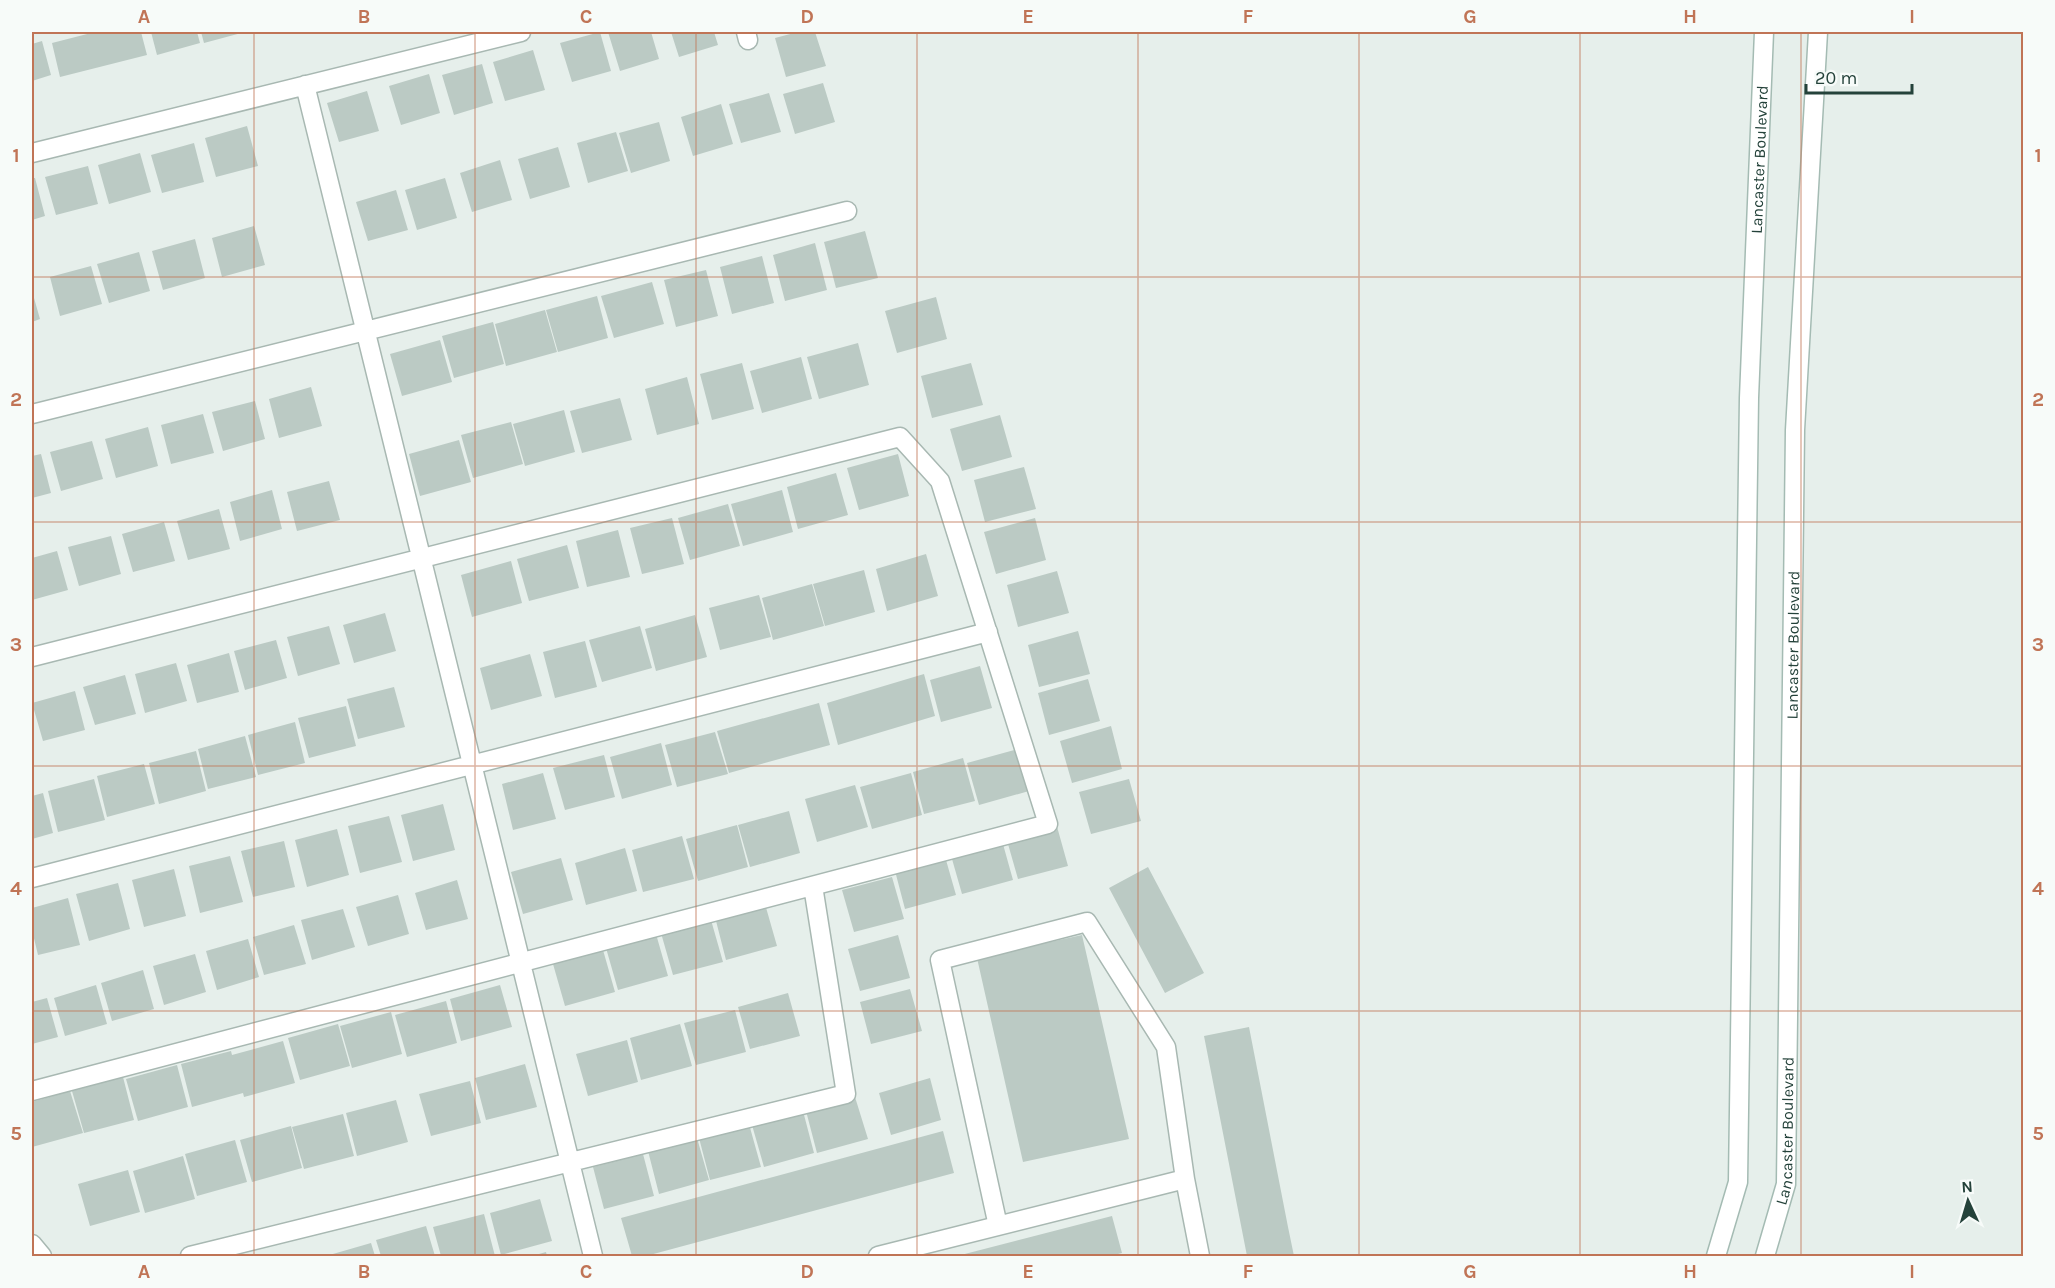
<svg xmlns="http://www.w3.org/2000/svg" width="2055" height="1288" viewBox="0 0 2055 1288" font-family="Karla,sans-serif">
<rect width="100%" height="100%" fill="#e6efeb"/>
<path fill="#bbcac4" d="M95,32H141L147,55L60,77L52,43Z
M151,32H197L200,43L157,55Z
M201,32H245L204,43Z
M600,32L611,71L572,82L560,43Z
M608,32H651L659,59L620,71Z
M671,32H714L718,45L679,57Z
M798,32H815L826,66L786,77L775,38Z
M42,41L51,75L32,81V44Z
M533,50L545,90L505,101L493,62Z
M482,64L493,103L454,115L442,75Z
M429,74L440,113L401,125L389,86Z
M823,83L835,122L795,134L783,94Z
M367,91L379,131L339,142L327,103Z
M769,93L781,132L741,143L729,104Z
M721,104L733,144L693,156L681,117Z
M659,122L670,161L631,173L619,133Z
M247,126L258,166L216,177L205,138Z
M616,132L628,171L588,183L577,143Z
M194,143L204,182L162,193L151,155Z
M558,147L570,187L530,199L518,159Z
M140,153L151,192L109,204L98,165Z
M500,160L512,200L472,212L460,173Z
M88,166L98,204L56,215L45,177Z
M32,178H35L45,216L32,220Z
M445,178L457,218L417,230L405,190Z
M396,190L408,230L368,241L356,202Z
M254,226L265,265L222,277L212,238Z
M865,231L878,278L836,288L824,242Z
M195,239L205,278L163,290L152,251Z
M815,243L827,290L785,301L773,255Z
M139,252L150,291L109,303L97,264Z
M762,256L774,303L732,314L720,267Z
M91,266L102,304L60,316L50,277Z
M706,270L718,316L676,327L664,280Z
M652,282L664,324L614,338L601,296Z
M32,291L40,319L32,322Z
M597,296L608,338L558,352L546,310Z
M936,297L947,339L897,353L885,311Z
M545,310L557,352L506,366L495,324Z
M493,322L504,364L454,378L442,336Z
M440,340L452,382L402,396L390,354Z
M858,343L869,385L819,399L807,357Z
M801,357L812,399L762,413L750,371Z
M742,363L754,409L712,420L700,374Z
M971,363L983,405L932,418L921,376Z
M687,377L699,424L657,435L645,389Z
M311,387L322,426L279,438L269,399Z
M620,398L632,440L582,453L570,411Z
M255,401L265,439L223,451L212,412Z
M564,410L575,452L525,466L513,424Z
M203,414L214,453L171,464L161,425Z
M1000,415L1012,457L962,471L950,429Z
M511,422L523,464L473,478L461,435Z
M148,427L158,466L116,478L105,439Z
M459,440L471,482L420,496L409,454Z
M92,441L103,479L61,491L50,452Z
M41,454L51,493L32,498V456Z
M898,454L909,496L859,510L847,468Z
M1024,467L1036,509L985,522L974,480Z
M836,473L848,515L798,529L787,487Z
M329,481L340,520L297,531L287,492Z
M272,490L282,529L240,541L230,502Z
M782,490L793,532L743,546L731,504Z
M728,504L740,546L690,560L678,518Z
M219,509L230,549L188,560L177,521Z
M672,518L684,564L642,574L630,528Z
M1035,518L1046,560L996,574L984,532Z
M164,522L175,561L133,572L122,534Z
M618,530L630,577L587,587L576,541Z
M111,536L121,574L79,586L68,547Z
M567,545L579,588L529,601L517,559Z
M57,551L68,590L32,600V558Z
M926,554L938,596L887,611L876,569Z
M511,561L522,603L472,617L461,575Z
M864,570L875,612L825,626L813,584Z
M1057,571L1069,613L1018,627L1007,585Z
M812,584L824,626L773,640L762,598Z
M759,595L771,637L720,650L709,608Z
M385,613L396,651L354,663L343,625Z
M695,615L707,657L656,671L645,629Z
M329,626L340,664L298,676L287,637Z
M640,626L652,668L602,682L589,640Z
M1078,631L1090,674L1039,687L1028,645Z
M276,640L287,678L245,690L234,651Z
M585,641L597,687L555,698L543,652Z
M229,653L239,692L197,703L187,665Z
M530,654L542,696L491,710L480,668Z
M176,663L187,701L145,713L135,674Z
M980,666L992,708L941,722L930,680Z
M924,674L935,716L838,745L827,703Z
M125,675L136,714L95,725L83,687Z
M1088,679L1100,721L1049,735L1038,693Z
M394,687L405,727L358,739L347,699Z
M75,691L85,730L43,741L32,703Z
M819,703L830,745L729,773L717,731Z
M346,706L356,746L309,758L298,718Z
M295,722L305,763L258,775L248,735Z
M1111,726L1122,769L1072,783L1060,741Z
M715,732L728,774L677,787L665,745Z
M245,736L256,777L208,789L198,749Z
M661,743L672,785L622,799L610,757Z
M1018,749L1029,791L979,805L967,763Z
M196,751L206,791L159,804L149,763Z
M604,755L615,797L565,810L553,768Z
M963,758L975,801L924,814L913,772Z
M144,764L155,804L107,817L97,776Z
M543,773L556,819L513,830L502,784Z
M911,773L922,815L872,829L860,787Z
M94,779L105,820L58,832L48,791Z
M1129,779L1141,821L1091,834L1079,792Z
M855,785L868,827L817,842L805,799Z
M43,793L53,833L32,839V796Z
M443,804L455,850L413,861L401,815Z
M789,811L800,853L750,867L738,825Z
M389,816L402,862L360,873L348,826Z
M1056,823L1068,866L1018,879L1006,837Z
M737,825L748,867L698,881L686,839Z
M337,829L349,875L307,887L295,840Z
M682,836L694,879L643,892L632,850Z
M1001,837L1013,880L962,894L950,852Z
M284,841L295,887L253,897L241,851Z
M625,848L637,891L586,905L575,863Z
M944,853L956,895L905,909L894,867Z
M230,856L243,902L200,913L189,866Z
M561,858L573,900L523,914L511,872Z
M1148,867L1204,973L1165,993L1109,888Z
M174,869L186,916L144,927L132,880Z
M892,877L904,919L854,932L842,890Z
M457,880L468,919L426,930L415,893Z
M118,883L130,929L89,941L76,894Z
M398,895L409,934L368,946L356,907Z
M68,898L80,945L38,955L32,930V908Z
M765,904L777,946L726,960L715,917Z
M343,909L355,947L312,960L301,920Z
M711,920L723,962L673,975L661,933Z
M294,925L306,964L264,975L253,937Z
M656,934L668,976L618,990L606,948Z
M898,935L910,978L860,991L848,949Z
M1082,935L1129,1139L1023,1162L977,958Z
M248,939L259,977L217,990L206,951Z
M603,950L615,992L565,1006L553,964Z
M195,954L206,992L164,1005L153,966Z
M143,970L154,1009L112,1021L101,983Z
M96,985L107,1024L65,1036L54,998Z
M500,985L512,1027L461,1041L450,999Z
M910,989L922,1031L871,1044L860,1002Z
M788,993L800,1036L750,1049L738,1007Z
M47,998L58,1037L32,1044V1002Z
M446,1001L457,1043L407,1057L395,1015Z
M735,1010L746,1052L696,1065L684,1023Z
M391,1012L402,1054L352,1068L340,1026Z
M338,1024L350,1066L300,1080L288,1038Z
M680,1024L692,1066L641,1080L630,1038Z
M1249,1027L1288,1227L1294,1256H1247L1204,1036Z
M627,1040L638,1082L588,1096L576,1054Z
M283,1041L295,1083L244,1097L243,1093L192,1107L181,1064L231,1051L232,1055Z
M525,1064L537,1107L486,1120L475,1078Z
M177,1065L188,1107L138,1121L126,1079Z
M123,1077L134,1120L84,1133L72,1091Z
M930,1078L941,1120L891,1135L879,1093Z
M470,1081L481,1123L431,1136L419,1094Z
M70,1091L83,1133L32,1147V1102Z
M855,1097L868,1139L817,1153L806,1111Z
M396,1100L408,1142L357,1156L346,1113Z
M803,1111L814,1153L764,1167L752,1125Z
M343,1114L354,1156L304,1169L292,1127Z
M749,1124L761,1167L710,1180L699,1138Z
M291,1126L302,1168L252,1182L240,1140Z
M943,1131L954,1173L646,1256H632L621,1218Z
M697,1138L709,1180L659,1194L648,1151Z
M235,1140L247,1182L197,1196L185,1154Z
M643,1154L654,1196L604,1209L593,1167Z
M183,1156L195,1199L145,1213L133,1171Z
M128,1170L140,1212L90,1226L78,1184Z
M540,1199L552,1241L501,1255L490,1213Z
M484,1214L495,1256H441L433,1227Z
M1112,1216L1122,1253L1110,1256H957Z
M426,1226L435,1256H381L376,1240Z
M371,1243L375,1256H326Z
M546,1252L547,1256H532Z"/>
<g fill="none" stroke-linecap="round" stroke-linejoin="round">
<g stroke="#a8b8b2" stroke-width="21">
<path id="street" d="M746,32L748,40
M305,85L593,1256
M32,153L521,32
M32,414L847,211
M32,657L900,437L940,481L1048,824L32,1091
M32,878L988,632
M998,1226L940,960L1087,922L1166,1047L1185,1179L1200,1256
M32,1244L42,1256
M190,1256L846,1094L813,886
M878,1256L1185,1179"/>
</g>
<g stroke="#a4bbb3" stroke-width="21">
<g id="secondary">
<path id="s1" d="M1716,1256L1738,1182L1749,398L1764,32"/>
<path id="s2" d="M1765,1256L1786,1184L1795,430L1818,32"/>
</g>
</g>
<use href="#street" stroke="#fff" stroke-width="18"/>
<use href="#secondary" stroke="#fff" stroke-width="18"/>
</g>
<path fill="none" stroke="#c07456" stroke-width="1.5" stroke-opacity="0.55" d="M254,32V1256M475,32V1256M696,32V1256M917,32V1256M1138,32V1256M1359,32V1256M1580,32V1256M1801,32V1256M32,277H2024M32,522H2024M32,766H2024M32,1011H2024"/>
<g text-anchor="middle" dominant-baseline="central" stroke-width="5" stroke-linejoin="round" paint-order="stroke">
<g font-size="16" fill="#24423a" stroke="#f7fbf9">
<text stroke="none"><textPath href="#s1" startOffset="1100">Lancaster Boulevard</textPath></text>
<text stroke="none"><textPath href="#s2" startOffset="614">Lancaster Boulevard</textPath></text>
<text stroke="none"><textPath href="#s2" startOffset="128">Lancaster Boulevard</textPath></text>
</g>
</g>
<rect width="2055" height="1288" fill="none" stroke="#f7fbf9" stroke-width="66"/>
<g transform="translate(1968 1201) rotate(356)" stroke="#f7fbf9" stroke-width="4.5" paint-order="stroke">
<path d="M0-4.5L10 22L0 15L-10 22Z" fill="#24423a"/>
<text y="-9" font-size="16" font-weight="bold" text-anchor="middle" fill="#24423a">N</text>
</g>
<path d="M1806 84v9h106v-9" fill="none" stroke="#24423a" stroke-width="3"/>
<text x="1815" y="84" font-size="18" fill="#24423a" stroke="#f7fbf9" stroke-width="4.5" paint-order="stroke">20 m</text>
<rect x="33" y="33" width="1989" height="1222" fill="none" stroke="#c07456" stroke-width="2"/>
<g font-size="20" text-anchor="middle" font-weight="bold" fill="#c07456">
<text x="144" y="23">A</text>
<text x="364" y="23">B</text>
<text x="586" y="23">C</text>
<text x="807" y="23">D</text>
<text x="1028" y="23">E</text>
<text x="1248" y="23">F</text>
<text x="1470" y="23">G</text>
<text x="1690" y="23">H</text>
<text x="1912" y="23">I</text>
<text x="16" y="162">1</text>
<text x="2038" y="162">1</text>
<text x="16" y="406">2</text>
<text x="2038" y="406">2</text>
<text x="16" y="651">3</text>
<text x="2038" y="651">3</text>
<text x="16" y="895">4</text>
<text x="2038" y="895">4</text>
<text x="16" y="1140">5</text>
<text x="2038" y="1140">5</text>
<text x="144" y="1278">A</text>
<text x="364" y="1278">B</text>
<text x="586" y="1278">C</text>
<text x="807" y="1278">D</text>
<text x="1028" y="1278">E</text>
<text x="1248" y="1278">F</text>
<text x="1470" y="1278">G</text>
<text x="1690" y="1278">H</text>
<text x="1912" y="1278">I</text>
</g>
</svg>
